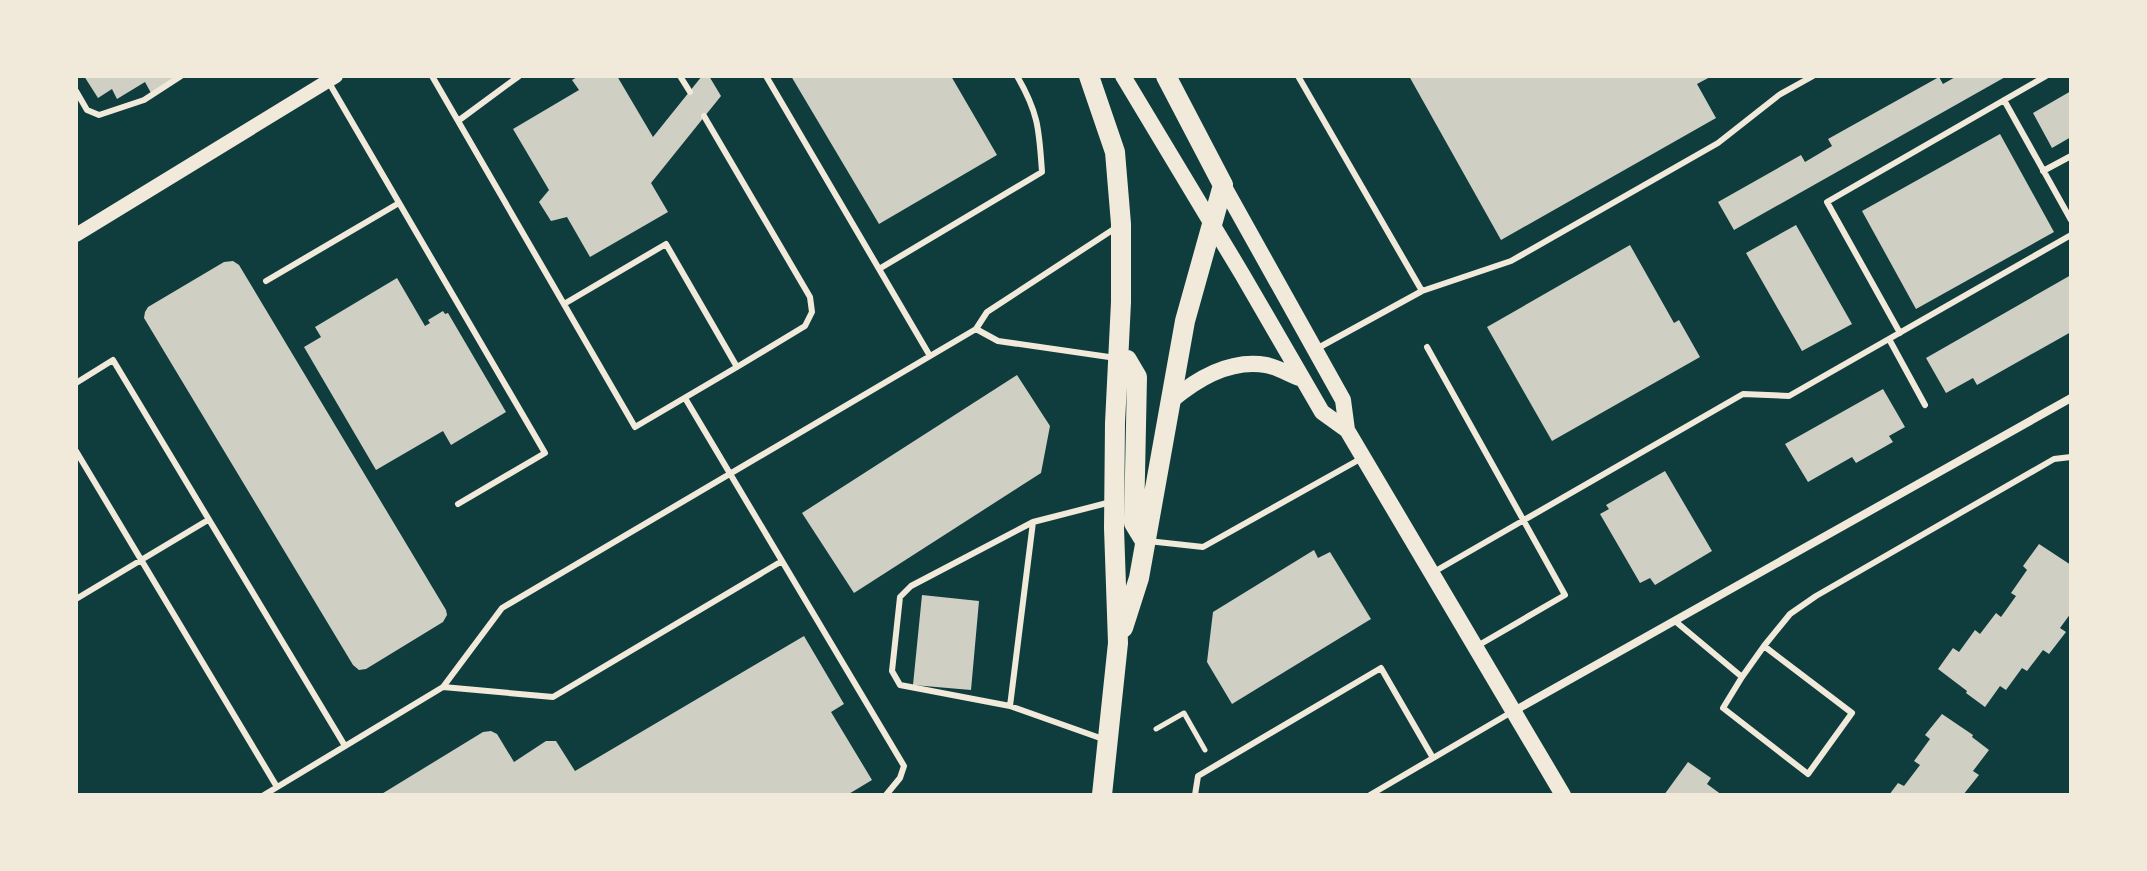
<svg xmlns="http://www.w3.org/2000/svg" width="2147" height="871" viewBox="0 0 2147 871" font-family="Jost,sans-serif">
<rect width="100%" height="100%" fill="#0f3d3e"/>
<path fill="#cfcfc3" d="M84,76H173L175,79L151,93L145,82L117,99L112,89L98,98Z
M579,76H617L653,137L702,76H709L721,96L651,183L668,212L590,257L567,217L551,221L539,202L549,190L513,129L579,90L572,80Z
M791,76H951L997,155L879,224Z
M1409,76H1712L1697,84L1716,118L1501,240Z
M1957,76H2007L1734,230L1718,202L1801,155L1805,162L1832,146L1828,139L1939,77L1943,84Z
M2071,91V137L2052,148L2033,113Z
M2000,134L2054,232L1916,309L1862,211Z
M1796,225L1852,324L1802,351L1746,253Z
M1630,245L1674,323L1679,320L1700,357L1552,441L1487,327Z
M233,261L239,265L446,610L447,615L443,622L366,669L359,670L353,665L144,318L145,312L148,307L224,262Z
M2071,275V332L1977,385L1973,378L1946,393L1926,358Z
M397,278L425,326L430,323L428,320L443,311L445,314L448,313L506,412L451,445L443,431L376,470L304,347L321,337L315,327Z
M1017,375L1050,426L1041,473L854,593L802,513Z
M1883,389L1905,427L1889,436L1893,442L1856,463L1852,457L1808,482L1785,444Z
M1665,471L1712,551L1655,585L1650,578L1640,583L1600,514L1609,509L1606,505Z
M2039,544L2071,565L2069,567L2071,613L2060,628L2066,632L2049,654L2043,650L2027,671L2022,668L2006,690L2000,686L1985,707L1966,693L1967,691L1938,669L1953,648L1959,652L1975,630L1980,634L1996,613L2001,617L2016,596L2011,593L2027,570L2023,566Z
M1314,550L1318,558L1330,552L1371,619L1232,704L1207,662L1213,612Z
M922,595L979,601L971,690L913,685Z
M804,636L844,704L831,712L872,780L847,795H380L483,732L491,731L497,734L514,762L546,741H556L575,771Z
M1942,714L1973,735L1972,737L1989,750L1973,771L1979,775L1963,795H1889L1898,783L1904,786L1920,765L1914,761L1930,739L1925,735Z
M1688,762L1711,778L1707,784L1722,795H1664Z"/>
<g fill="none" stroke-linecap="round" stroke-linejoin="round">
<path stroke="#f1e9da" stroke-width="5" d="M1156,729L1184,713L1205,750"/>
<path stroke="#f1e9da" stroke-width="6" d="M432,76L635,427L737,367L666,244L564,304
M680,76L690,92
M766,76L930,356
M1298,76L1422,291
M328,81L545,453L458,504
M76,91L87,110L99,115L144,100L181,76
M2004,100L2071,220
M704,116L810,297L812,312L805,326L737,367
M458,121L519,76
M2043,171L2071,156
M879,269L1042,172C1039,130 1039,114 1017,76
M266,281L399,203
M976,329L998,341L1116,358
M1900,333L1827,202L2046,76
M1889,339L1925,405
M1427,347L1565,595L1479,645
M1318,348L1422,291L1511,261L1718,143L1779,95L1813,76
M76,383L113,360L345,746
M685,398L904,766L900,778L886,795
M76,451L277,787
M1148,541L1203,547L1362,458
M1432,573L1743,394L1789,396L2071,235
M76,599L208,520
M1675,621L1742,677L1764,646L1852,713L1808,774L1723,708L1742,677
M1764,646L1790,614L1816,596L2054,459L2071,457
M443,687L553,697L782,561
M1010,706L900,685L892,671L900,597L911,586L1033,522
M1103,739L1010,706L1033,522L1111,502
M264,795L443,687L502,608L976,329L987,312L1117,227
M1195,795L1198,776L1381,668L1433,758
M1370,795L1510,713"/>
<path stroke="#f1e9da" stroke-width="8" d="M1514,711L2071,398"/>
<path stroke="#f1e9da" stroke-width="14" d="M76,235L336,76"/>
<path stroke="#f1e9da" stroke-width="16" d="M1123,76L1242,274L1322,412L1347,430
M1223,185L1343,400L1347,430L1563,795
M1172,400C1198,378 1231,359 1266,365C1278,367 1290,375 1302,379"/>
<path stroke="#f1e9da" stroke-width="20" d="M1089,76L1115,152L1121,224V302L1115,423L1114,528L1118,643L1102,795
M1118,359L1127,360L1137,377L1134,523L1145,541
M1123,628L1139,578L1185,321L1223,185L1166,76"/>
</g>
<rect width="2147" height="871" fill="none" stroke="#f1e9da" stroke-width="156"/>
</svg>
